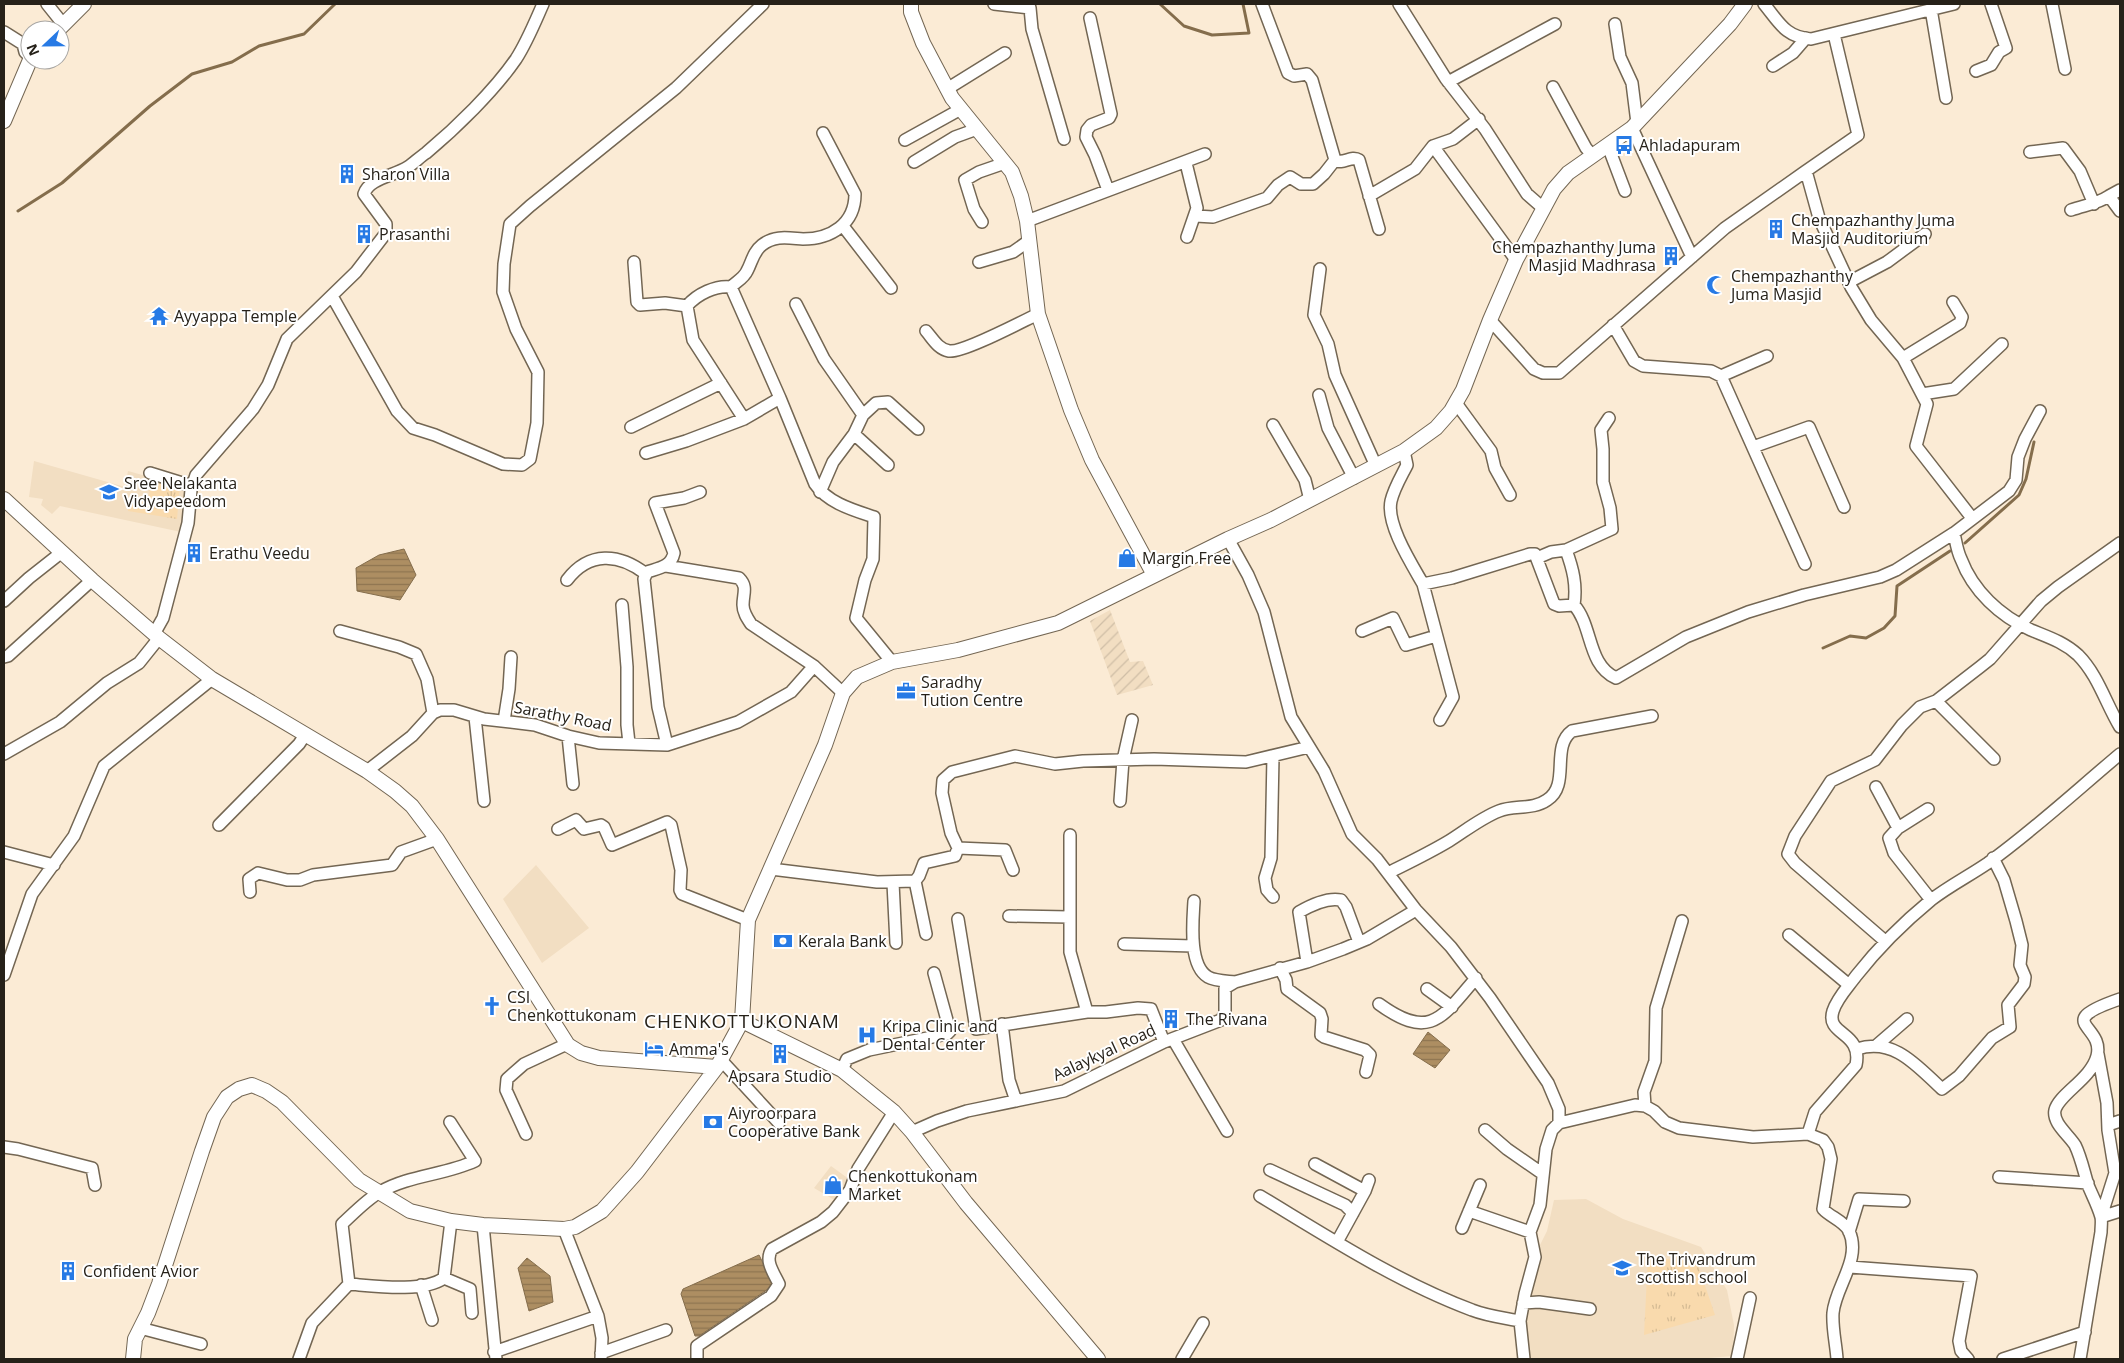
<svg xmlns="http://www.w3.org/2000/svg" width="2124" height="1363" viewBox="0 0 2124 1363" font-family="'Open Sans',sans-serif">
<defs>
<pattern id="industrial-furrows" width="10" height="10" patternUnits="userSpaceOnUse" patternTransform="scale(1.25)"><rect width="10" height="10" fill="#f2dec2"/><path d="M-1 1l2-2M0 10L10 0M9 11l2-2" fill="none" stroke="#cfbea6"/></pattern>
<pattern id="park-tufts" width="24" height="20" patternUnits="userSpaceOnUse" patternTransform="scale(1.25)"><rect width="24" height="20" fill="#f9daad"/><path d="M3 7l-1-3M5 7V3M7 7l1-3M15 17l-1-3M17 17v-4M19 17l1-3" fill="none" stroke="#d5bb94"/></pattern>
<pattern id="water-rules" width="6" height="5" patternUnits="userSpaceOnUse" patternTransform="scale(1.25)"><rect width="6" height="5" fill="#ad8e62"/><path d="M0 2.5h6" fill="none" stroke="#8d7450"/></pattern>
</defs>
<rect width="100%" height="100%" fill="#fbebd5"/>
<path fill="#f2dec2" d="M34,461L125,487L128,471L189,488L181,532L60,506L52,514L41,505L43,499L29,497Z
M536,865L589,928L542,963L503,899Z
M831,1166L853,1182L836,1201L814,1188Z
M1586,1199L1623,1219L1701,1247L1727,1290L1734,1325L1733,1356L1697,1359H1526L1522,1312L1534,1257L1547,1231L1554,1200Z"/>
<path fill="url(#industrial-furrows)" d="M1110,610L1130,662L1143,661L1153,685L1117,695L1090,621Z"/>
<path fill="url(#park-tufts)" d="M150,479L180,486L177,519L128,511L131,496L149,498Z
M1648,1257L1697,1262L1715,1315L1644,1335Z"/>
<path fill="url(#water-rules)" stroke="#846d4c" d="M404,549L416,575L400,600L357,591L356,568L379,555Z
M1428,1032L1450,1050L1435,1068L1413,1054Z
M759,1255L774,1285L699,1336H695L681,1294L683,1289Z
M527,1258L550,1276L553,1302L529,1311L518,1268Z"/>
<g fill="none" stroke-linecap="round" stroke-linejoin="round">
<path stroke="#846d4c" stroke-width="3" d="M1160,4L1184,26L1212,35L1249,33L1243,4
M18,211L62,183L150,106L192,74L232,62L259,46L304,34L335,4
M1965,543L2019,495L2026,479L2034,442
M1823,648L1850,636L1866,638L1884,628L1895,616L1897,586L1950,551"/>
<g stroke="#736653" stroke-width="14">
<path id="minor" d="M47,4L63,24
M994,4L1030,8L1032,29L1064,139
M1262,4L1288,73L1294,76L1307,74L1312,80L1335,160C1343,165 1351,155 1359,160L1379,229
M1399,4L1446,79L1485,129L1527,194L1543,208
M1764,4C1779,22 1785,37 1811,39L1954,4
M2052,4L2065,69
M1931,9L1946,98
M1090,18L1111,114L1109,118L1091,125L1087,130L1086,137L1095,155L1108,190
M1615,24L1620,57L1632,83L1637,123
M4,32L23,44L25,52L30,57
M1773,66L1793,53L1806,38
M1976,71L1991,65L1999,52L2006,48L1991,4
M1448,82L1555,24
M1553,87L1586,148L1593,156
M947,89L1005,53
M1632,128L1692,257
M905,140L961,109
M1433,146L1516,260
M1608,146L1625,191
M2030,152L2063,148L2080,171L2094,204
M914,162L955,137L977,129
M1186,163L1197,208L1187,237
M1806,171L1858,135L1834,34
M2120,190L2109,196L2120,211
M1369,196L1415,169L1433,146L1453,139L1479,119
M2071,210C2085,205 2097,204 2109,196
M1196,216L1213,217L1267,198L1278,185L1290,177L1301,184H1313L1324,174L1335,160
M1027,221L1205,154
M982,222L974,209L965,180L979,172L1005,163
M843,226L891,288
M634,262L637,302L640,305L665,303L687,306
M979,262L1013,252L1030,240
M1320,269L1314,315L1328,344L1335,375L1376,466
M1849,282L1887,262L1925,234
M731,287L780,398L815,484C828,503 853,510 874,517L873,559L865,580L856,618L892,662
M332,296L397,411L413,428L435,435L503,464L522,465L530,459L537,423L538,372L516,329L503,292L504,264L510,224L530,206L676,88L763,4
M796,304L824,359L863,415
M1490,320L1534,369L1543,373H1559L1725,228L1806,171L1819,218L1851,287L1871,320L1903,358L1927,404L1916,446L1972,518
M1613,325L1634,361L1643,366L1711,371L1721,376L1805,564
M926,331C933,339 938,349 949,351C963,353 1023,321 1038,314
M1903,358L1960,323L1962,317L1953,302
M1721,376L1767,356
M1922,394L1954,389L2002,344
M1319,395L1328,428L1354,478
M1456,403L1491,451L1495,468L1510,495
M2040,411L2025,439L2018,457L2016,480L2009,491L1954,533C1956,542 1957,551 1961,559C1973,591 2000,616 2031,630C2048,637 2064,642 2078,655C2098,675 2106,704 2120,727
M744,419L693,340L687,306C697,294 716,285 731,287C736,282 744,278 747,271C752,262 753,252 762,245C775,235 788,238 803,239C831,239 855,224 855,194L823,133
M1273,425L1305,480L1310,500
M631,427L721,383
M854,434L888,465
M1753,447L1809,427L1844,507
M1404,451L1407,465C1401,477 1394,488 1391,501C1386,524 1411,563 1423,584L1452,578L1530,554H1535L1554,604L1559,606L1574,605C1593,626 1587,665 1616,678L1686,637L1748,612L1804,595L1880,577L1896,570L1954,533
M646,453L686,441L744,419L780,398
M150,473L192,486
M820,492L833,462L854,434L863,415L876,403L888,402L918,429
M1228,539L1248,575L1264,612L1291,717L1324,771L1352,834L1377,859L1416,910L1451,947L1490,998L1548,1083L1559,1109V1123
M1566,550C1573,569 1577,585 1574,605
M1537,558L1551,552L1566,550L1612,529L1610,508L1603,482V449L1601,430L1609,418
M666,566L739,578C748,587 743,593 743,605C743,612 747,618 751,624L814,666L843,693
M567,580C589,551 619,553 646,574
M1423,584L1453,697L1440,720
M4,601L29,578L62,552
M622,605L627,667V725L629,743
M340,631L399,647L416,654L427,679L433,713
M1362,631L1393,618L1406,645L1436,636
M154,634L163,618L188,523L191,490L196,475L253,409L268,385L287,339L356,272L386,233V224L364,194C369,178 394,176 408,167C414,163 420,157 426,153C456,128 494,91 516,59C527,42 535,22 543,4
M4,657L8,656L92,580
M1936,701L1994,759
M475,717L484,801
M504,721L509,689L511,657
M568,736L573,784
M667,745L658,707L644,579L647,572C659,568 671,567 674,553L655,503L684,498L700,492
M4,754L60,722L107,683L139,663L159,638
M1273,756L1271,858L1265,878L1267,890L1273,897
M367,771L412,736L433,713L440,710H454L484,719L535,725L568,736L599,743L667,745L738,722L791,692L814,666
M1876,787L1898,828
M1120,801L1123,760L1132,720
M1928,809L1898,828L1889,838L1894,853L1931,900
M219,825L299,744L305,735
M558,829L576,820L584,829L601,825L604,827L612,845L667,822L671,825L681,870L680,890L682,894L748,920
M1070,835V952L1087,1012H1106L1138,1008L1151,1009L1164,1042
M958,848L1005,850L1013,870
M4,852L54,865
M771,869L877,882L915,881L919,876L924,863L955,856L958,848L951,833L942,793L943,780L952,772L1015,756L1055,764L1083,761L1154,759L1246,762L1309,747
M1388,873C1408,863 1429,853 1449,841C1465,831 1481,818 1499,811C1514,805 1533,810 1547,800C1571,785 1550,747 1572,731L1652,716
M915,881L926,934
M893,883L896,943
M250,892L249,879L258,873L287,880H300L313,875L392,865L401,852L437,839
M1194,901C1193,920 1188,965 1208,977C1215,981 1227,981 1235,982
M1009,916L1069,917
M958,919L976,1029L1087,1012
M1789,935L1849,985
M1885,941L1795,863L1788,854L1795,836L1831,781L1875,760L1902,725L1920,707L1936,701L1980,667L1990,659L2041,601L2058,587L2120,543
M1124,944L1193,946
M1307,962L1299,912C1311,905 1327,897 1341,900L1346,907L1359,942
M1280,968L1286,980L1287,989L1320,1013L1322,1019L1321,1035L1324,1037L1365,1050L1370,1055L1366,1072
M4,975L32,894L74,836L104,766L212,679
M1427,989L1452,1007
M1379,1004C1430,1041 1442,1018 1476,978
M1002,1024L1009,1080L1016,1101
M1173,1039L1227,1131
M1877,1045L1907,1019
M1857,1049C1894,1037 1917,1066 1942,1089L1959,1076L1992,1038L2010,1027L2008,1005L2024,984L2025,977L2020,965L2022,945L2016,921L2004,880L1993,858
M2098,1054L2107,1103L2108,1130L2115,1173L2101,1217
M721,1060L779,1123
M842,1070L847,1059L869,1050L947,1034L950,1031L934,973
M1645,1106L1644,1092L1655,1061L1656,1008L1682,921
M2108,1125L2120,1121
M1485,1130L1507,1149L1543,1174
M912,1132L937,1121L967,1111L1064,1091L1164,1042L1221,1020L1225,1014V988L1235,982L1307,962L1343,949L1367,939L1416,910
M526,1134L506,1090L507,1079L524,1064L567,1044
M1808,1134L1815,1112L1856,1065C1863,1031 1825,1036 1833,1011C1837,998 1848,987 1856,976C1878,948 1903,923 1931,900C1949,886 1969,876 1988,863C2034,830 2077,790 2120,754
M4,1147L18,1149L92,1168L95,1185
M1315,1164L1365,1191
M1270,1170L1345,1205L1353,1213
M1999,1177L2088,1183
M1260,1196C1328,1237 1397,1282 1472,1310C1487,1316 1505,1318 1520,1321
M1469,1211L1530,1232
M2101,1217L2120,1211
M483,1225L496,1359
M1462,1228L1480,1185
M564,1229L598,1316L602,1338L601,1359
M1849,1232L1859,1199L1904,1201
M1337,1242L1365,1191L1369,1180
M1850,1267L1971,1276L1959,1341L1961,1351L1968,1359
M444,1278L470,1289L472,1313
M349,1284C374,1286 423,1293 444,1278L451,1221
M421,1285L432,1320
M1523,1303L1539,1302L1590,1309
M140,1328L201,1344
M494,1352L598,1316
M601,1353L666,1330
M299,1359L312,1323L349,1284L342,1224C353,1214 366,1200 380,1192C409,1175 445,1175 475,1161L450,1122
M697,1359V1346L771,1296L779,1284C774,1273 764,1261 772,1249L821,1222L833,1212L850,1190L858,1169L894,1112
M1182,1359L1203,1323
M1524,1359L1520,1321L1525,1294L1535,1257L1530,1232L1540,1205L1546,1149L1552,1130L1559,1123L1635,1105L1645,1106L1654,1111L1665,1122L1679,1128L1753,1137L1808,1134L1823,1140L1828,1147L1831,1159L1823,1209C1830,1217 1844,1221 1849,1231C1862,1259 1835,1287 1833,1313C1832,1328 1836,1344 1837,1359
M1737,1359L1750,1298
M2003,1359L2085,1332
M2080,1359L2101,1232C2101,1227 2102,1221 2101,1217C2098,1206 2092,1195 2088,1185C2084,1172 2081,1157 2075,1145C2069,1135 2052,1123 2055,1110C2059,1094 2091,1079 2097,1056C2105,1024 2050,1023 2120,999"/>
</g>
<g stroke="#736653" stroke-width="16">
<path id="major" d="M911,4V12L923,43L952,98L1012,172L1021,196L1027,221L1038,314L1071,410L1092,460L1154,575
M58,30L84,4
M4,121L30,60
M4,499L92,580L159,638L212,679L367,771L395,791L412,806L437,839L568,1045L581,1053L599,1058L717,1067
M742,1021L842,1070L894,1112L912,1132L966,1203L1098,1359
M133,1359L135,1339L148,1313L159,1284L202,1151L214,1117L227,1097L239,1089L252,1085L266,1091L282,1102L359,1180L410,1211L451,1221L483,1225L564,1229L575,1227L602,1211L637,1172L717,1067L742,1021L748,920L825,745L843,693L857,677L892,662L958,650L1058,623L1228,539L1271,520L1404,451L1436,428L1451,411L1463,390L1490,320L1516,260L1554,189L1568,173L1632,128L1730,24L1745,4"/>
</g>
<use href="#minor" stroke="#fff" stroke-width="11"/>
<use href="#major" stroke="#fff" stroke-width="14"/>
</g>
<defs>
<g id="bus-bare" transform="scale(1.5)"><path d="M-5-6H5V4H4V6H2V4H-2V6H-4V4H-5ZM-3.5-4V0h7V-4ZM-3.5 1.2v1.5H-2V1.2ZM2 1.2v1.5H3.5V1.2Z" fill="#277ae5" stroke="#fff" stroke-width="2.5" paint-order="stroke"/></g>
<g id="building-bare" transform="scale(1.5)"><path d="M-4-6H4V6H1V3H-1V6H-4ZM-2.5-4.3h1.7v1.8h-1.7ZM.8-4.3h1.7v1.8H.8ZM-2.5-1h1.7V.8h-1.7ZM.8-1h1.7V.8H.8Z" fill="#277ae5" stroke="#fff" stroke-width="2.5" paint-order="stroke"/></g>
<g id="mosque-bare" transform="scale(1.5)"><path d="M3.5-4.9A6 6 0 1 0 3.5 4.9A5 5 0 1 1 3.5-4.9Z" fill="#277ae5" stroke="#fff" stroke-width="2.5" paint-order="stroke"/></g>
<g id="temple-bare" transform="scale(1.5)"><path d="M0-6L5-2H3V0L6.5 2.5H4V6H1.5V3h-3V6H-4V2.5H-6.5L-3 0V-2H-5Z" fill="#277ae5" stroke="#fff" stroke-width="2.5" paint-order="stroke"/></g>
<g id="school-bare" transform="scale(1.5)"><path d="M0-5L7-2L0 1L-7-2ZM-4 1L0 2.5L4 1V4Q0 6-4 4Z" fill="#277ae5" stroke="#fff" stroke-width="2.5" paint-order="stroke"/></g>
<g id="shop-bare" transform="scale(1.5)"><path d="M-5-2.5h2.3a2.7 3.5 0 0 1 5.4 0H5L5.5 6h-11ZM-1.5-2.5h3a1.5 2.3 0 0 0-3 0Z" fill="#277ae5" stroke="#fff" stroke-width="2.5" paint-order="stroke"/></g>
<g id="office-bare" transform="scale(1.5)"><path d="M-6-3h4V-5.5h4V-3h4V5H-6ZM-1-4.5V-3h2v-1.5ZM-6 0V1H6V0Z" fill="#277ae5" stroke="#fff" stroke-width="2.5" paint-order="stroke"/></g>
<g id="bank-bare" transform="scale(1.5)"><path d="M-6-4H6V4H-6ZM0-2.3a2.3 2.3 0 1 0 0 4.6a2.3 2.3 0 1 0 0-4.6Z" fill="#277ae5" stroke="#fff" stroke-width="2.5" paint-order="stroke"/></g>
<g id="church-bare" transform="scale(1.5)"><path d="M-1.2-6h2.4v3.5h3.3v2.4h-3.3V6h-2.4V-.1h-3.3v-2.4h3.3Z" fill="#277ae5" stroke="#fff" stroke-width="2.5" paint-order="stroke"/></g>
<g id="hospital-bare" transform="scale(1.5)"><path d="M-5-5h3v3.5h4V-5h3V5h-3V1.5h-4V5h-3Z" fill="#277ae5" stroke="#fff" stroke-width="2.5" paint-order="stroke"/></g>
<g id="hotel-bare" transform="scale(1.5)"><path d="M-6-4.5h1.5V1H6V5H4.5V3h-9V5H-6ZM-4 0a1.8 1.8 0 1 1 3.6 0ZM.5 0V-2.5h3Q6-2.5 6 0Z" fill="#277ae5" stroke="#fff" stroke-width="2.5" paint-order="stroke"/></g>
</defs>
<g fill-rule="evenodd">
<use href="#bus-bare" x="1624" y="145"/>
<use href="#building-bare" x="347" y="174"/>
<use href="#building-bare" x="1776" y="229"/>
<use href="#building-bare" x="364" y="234"/>
<use href="#building-bare" x="1671" y="256"/>
<use href="#mosque-bare" x="1716" y="285"/>
<use href="#temple-bare" x="159" y="316"/>
<use href="#school-bare" x="109" y="492"/>
<use href="#building-bare" x="194" y="553"/>
<use href="#shop-bare" x="1127" y="558"/>
<use href="#office-bare" x="906" y="691"/>
<use href="#bank-bare" x="783" y="941"/>
<use href="#church-bare" x="492" y="1006"/>
<use href="#building-bare" x="1171" y="1019"/>
<use href="#hospital-bare" x="867" y="1035"/>
<use href="#hotel-bare" x="654" y="1049"/>
<use href="#building-bare" x="780" y="1054"/>
<use href="#bank-bare" x="713" y="1122"/>
<use href="#shop-bare" x="833" y="1185"/>
<use href="#school-bare" x="1622" y="1268"/>
<use href="#building-bare" x="68" y="1271"/>
</g>
<g text-anchor="middle" dominant-baseline="central" stroke-width="4" stroke-linejoin="round" paint-order="stroke">
<g font-size="16" fill="#262119" stroke="#fff" text-anchor="start">
<text x="1639" y="145">Ahladapuram</text>
<text x="362" y="174">Sharon Villa</text>
<text x="1791" y="220">Chempazhanthy Juma<tspan x="1791" dy="18">Masjid Auditorium</tspan></text>
<text x="379" y="234">Prasanthi</text>
<text x="1656" y="247" text-anchor="end">Chempazhanthy Juma<tspan x="1656" dy="18">Masjid Madhrasa</tspan></text>
<text x="1731" y="276">Chempazhanthy<tspan x="1731" dy="18">Juma Masjid</tspan></text>
<text x="174" y="316">Ayyappa Temple</text>
<text x="124" y="483">Sree Nelakanta<tspan x="124" dy="18">Vidyapeedom</tspan></text>
<text x="209" y="553">Erathu Veedu</text>
<text x="1142" y="558">Margin Free</text>
<text x="921" y="682">Saradhy<tspan x="921" dy="18">Tution Centre</tspan></text>
<text x="798" y="941">Kerala Bank</text>
<text x="507" y="997">CSI<tspan x="507" dy="18">Chenkottukonam</tspan></text>
<text x="1186" y="1019">The Rivana</text>
<text x="882" y="1026">Kripa Clinic and<tspan x="882" dy="18">Dental Center</tspan></text>
<text x="669" y="1049">Amma's</text>
<text x="780" y="1076" text-anchor="middle">Apsara Studio</text>
<text x="728" y="1113">Aiyroorpara<tspan x="728" dy="18">Cooperative Bank</tspan></text>
<text x="848" y="1176">Chenkottukonam<tspan x="848" dy="18">Market</tspan></text>
<text x="1637" y="1259">The Trivandrum<tspan x="1637" dy="18">scottish school</tspan></text>
<text x="83" y="1271">Confident Avior</text>
</g>
<g font-size="16" fill="#262119" stroke="#fff">
<text transform="translate(563 716) rotate(11)">Sarathy Road</text>
<text transform="translate(1104 1052) rotate(-25)">Aalaykyal Road</text>
</g>
<g font-size="19" letter-spacing="1" fill="#262119" stroke="#fff">
<text x="742" y="1021">CHENKOTTUKONAM</text>
</g>
</g>
<rect width="2124" height="1363" fill="none" stroke="#262119" stroke-width="10"/>
<g transform="translate(45 45) rotate(248)"><circle r="24" fill="#ffffff" stroke="#a8a6a3"/>
<path d="M0-4L9 19L0 12L-9 19Z" fill="#277ae5"/>
<text y="-8" font-size="14" font-weight="bold" text-anchor="middle" fill="#262119">N</text>
</g>
</svg>
